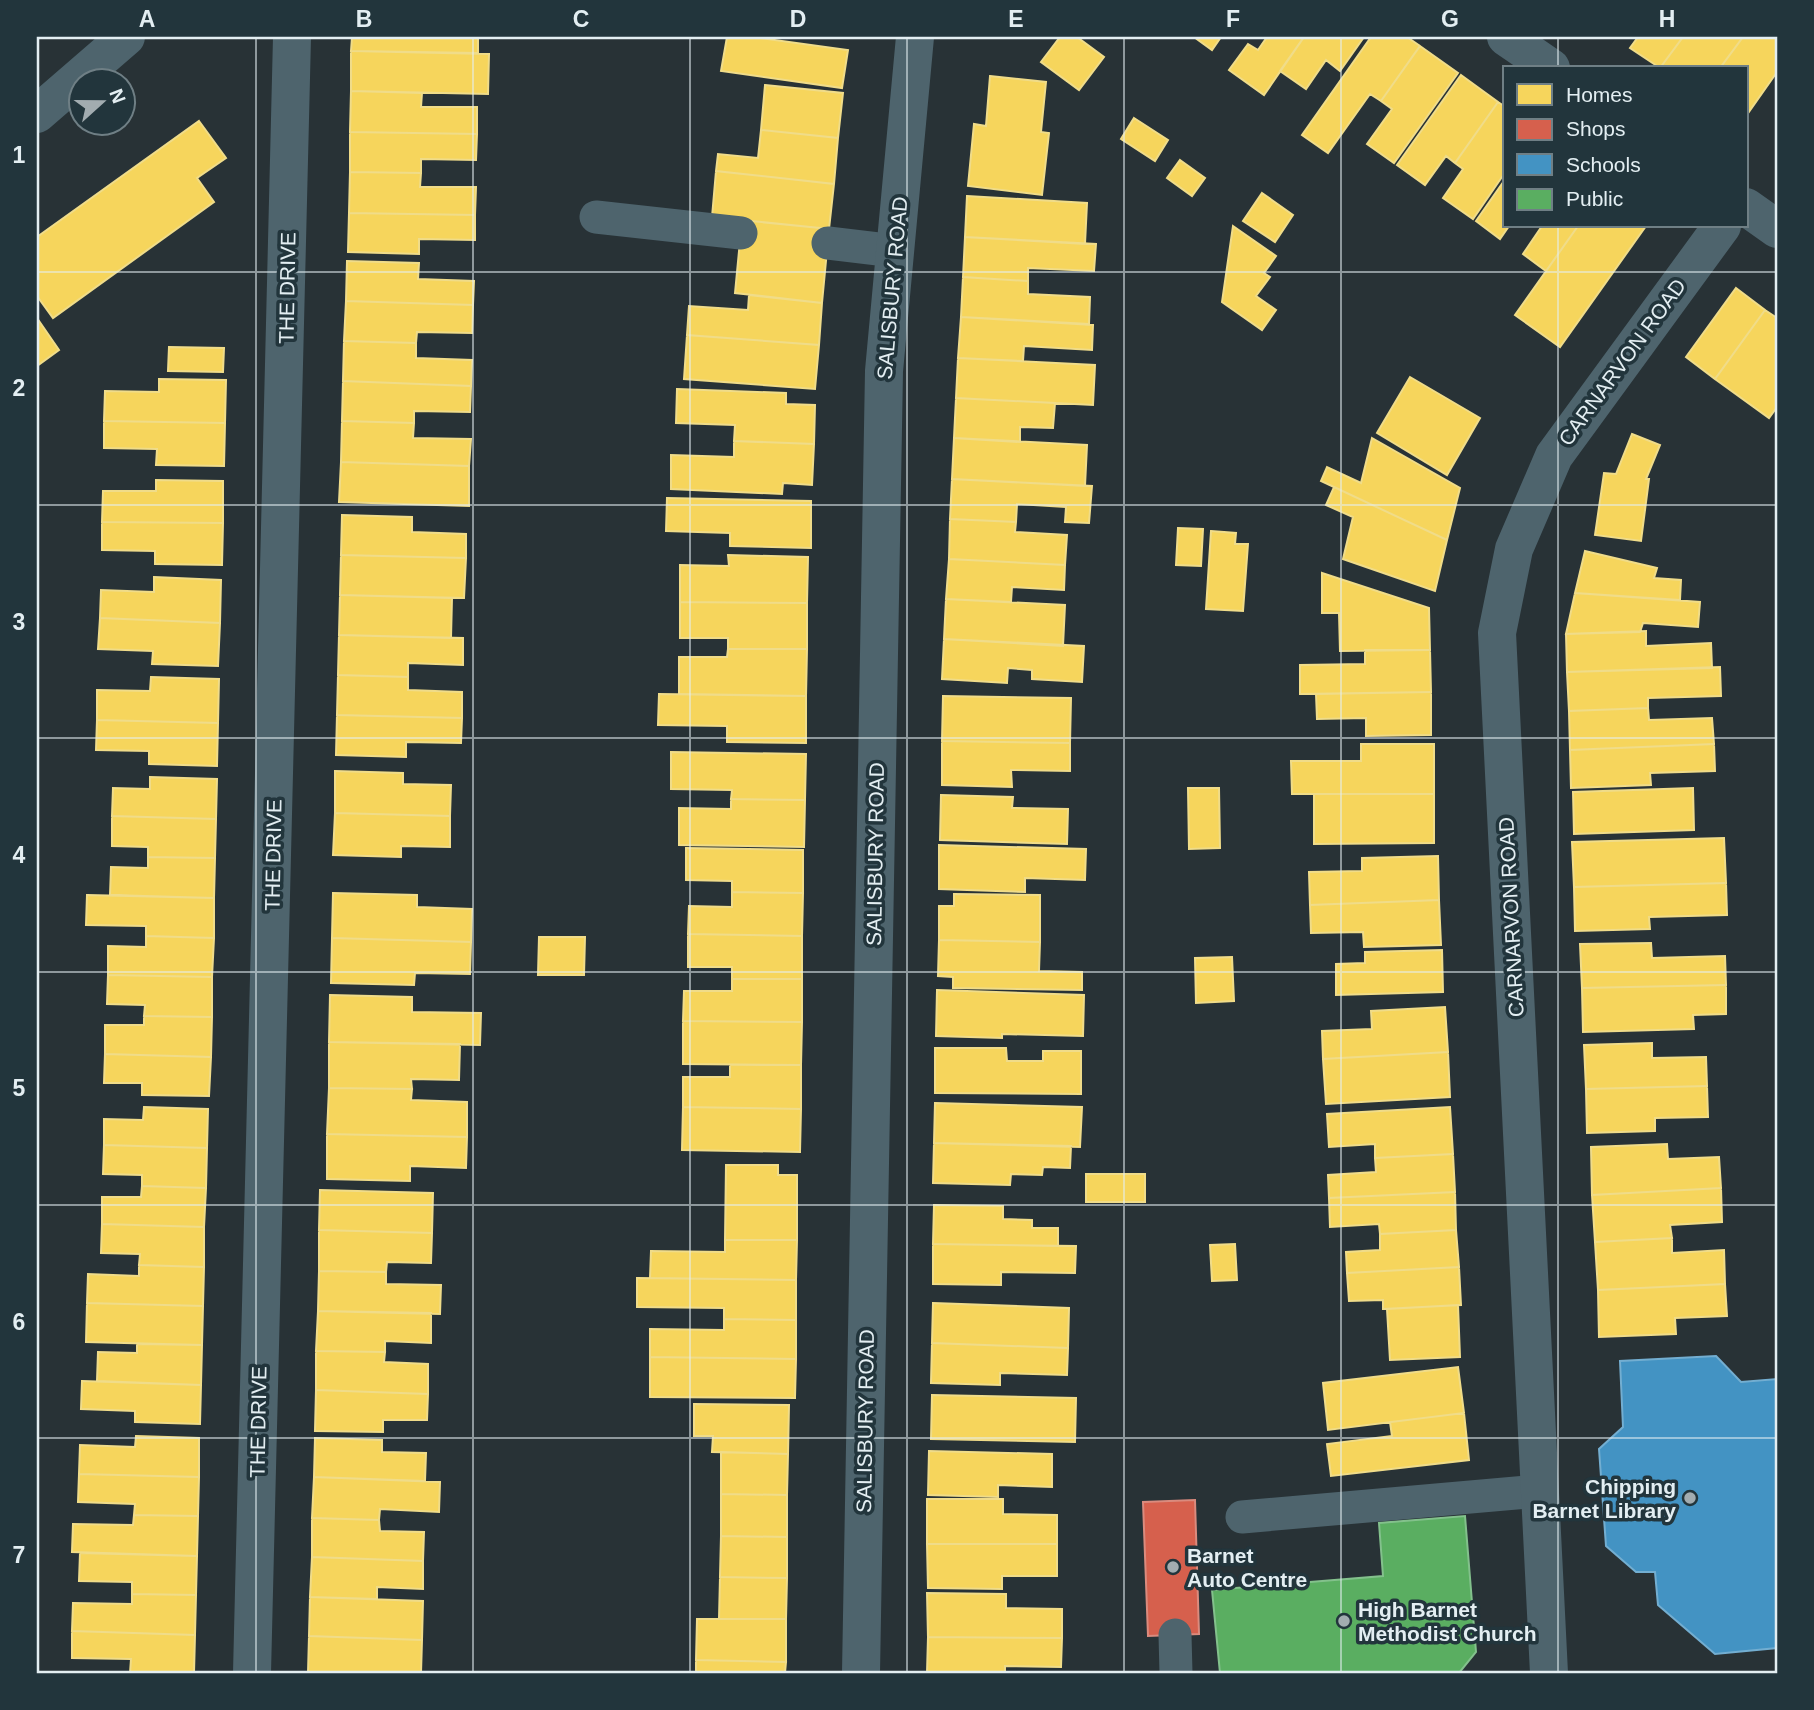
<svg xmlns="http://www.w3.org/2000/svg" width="1814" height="1710" viewBox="0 0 1814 1710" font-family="Helvetica,sans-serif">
<rect width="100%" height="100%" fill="#283236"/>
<path fill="#f6d55c" stroke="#f0dc89" stroke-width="2" d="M352,37H478V53L351,51Z
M727,37H753L848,50L842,88L721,71Z
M1060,37H1077L1104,57L1079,90L1041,62Z
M1194,37H1221L1212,50Z
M1267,37H1304L1264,95L1229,70L1248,44L1258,50Z
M1304,37H1364L1340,71L1326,60L1306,89L1280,71Z
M1371,37H1407L1420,46L1381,101L1370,94L1328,153L1302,135Z
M1638,37H1683L1660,68L1630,48Z
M1683,37H1743L1720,68H1660Z
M1743,37H1777V72L1746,116V68H1720Z
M1420,46L1458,73L1394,163L1367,144L1392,109L1381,101Z
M351,51L489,54L488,94L351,91Z
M1461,75L1498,102L1455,163L1446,156L1425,185L1397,165Z
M990,76L1046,82L1041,132L1049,133L1042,195L968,186L974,124L986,126Z
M765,85L843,93L838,138L761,130Z
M351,91L422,93L421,107H477V134L350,132Z
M1498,102L1504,106V174L1473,219L1443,198L1463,169L1455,163Z
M1134,118L1168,140L1155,161L1121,139Z
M199,121L226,158L197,178L214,202L53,318L37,296V237Z
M761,130L838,138L834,184L716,171L718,154L758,158Z
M350,132L477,134L476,160L421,159V173L350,172Z
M1180,160L1205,178L1192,196L1167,178Z
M716,171L834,184L829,229L712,217Z
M350,172L421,173L420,187H476L475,215L349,213Z
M1504,181V226H1509L1500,239L1476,221Z
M1262,193L1293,215L1275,242L1243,221Z
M967,196L1087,203L1085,244L965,237Z
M349,213L475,215V240L419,239V254L348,252Z
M742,220L829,229L822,303L735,293Z
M1233,226L1276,256L1264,273L1270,277L1256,296L1276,310L1262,330L1222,302Z
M1542,226H1578L1546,271L1523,254Z
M1578,226H1646L1560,347L1515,315Z
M965,237L1096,244L1094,271L1028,268V281L963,277Z
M347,261L419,263L418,279L474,281L473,305L346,301Z
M963,277L1028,281V294L1090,297L1089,324L961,317Z
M1736,288L1765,310L1715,379L1686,357Z
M749,295L822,303L819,345L687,335L689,306L748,310Z
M346,301L473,305L472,333L417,332L416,343L344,341Z
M1765,310L1777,318V407L1769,418L1715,379Z
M961,317L1093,325L1092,350L1024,346L1023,361L958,358Z
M37,318L59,350L37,366Z
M687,335L819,345L815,389L684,379Z
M344,341L416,343V358L472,360L471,386L343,381Z
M169,347L224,348L223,372L168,371Z
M958,358L1095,365L1093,405L956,398Z
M1410,377L1480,418L1447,475L1377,433Z
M159,379L226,380L225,423L104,421L105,391L159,392Z
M343,381L471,386L470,412L414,411V423L342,421Z
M677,389L786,393V404L815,405L814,444L734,441L735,425L676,423Z
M956,398L1055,403L1053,428L1020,427V442L954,438Z
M104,421L225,423L224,466L156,465L157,449L104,448Z
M342,421L414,423L413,438L471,439L469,466L341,462Z
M1632,434L1660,445L1646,479H1649L1641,541L1595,535L1604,473L1616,474Z
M954,438L1087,445L1085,486L952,479Z
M1372,438L1460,488L1447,540L1321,481L1327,467L1361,483Z
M734,441L814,444L812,485L783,483L782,494L671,489V455L734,457Z
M341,462L469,466V506L339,502Z
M952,479L1092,486L1089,523L1065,522L1066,507L1017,504L1016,522L950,519Z
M156,480L223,481V523L102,522L103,491H156Z
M1334,487L1447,540L1435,591L1343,559L1353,517L1326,505Z
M667,498L811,501V548L730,546V533L666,531Z
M342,515L412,517V532L466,534V558L341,555Z
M950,519L1016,522L1015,532L1067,535L1065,565L949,559Z
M102,522L223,523L222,565L155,564V551L102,550Z
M1178,528L1203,529L1201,566L1176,565Z
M1211,531L1236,533L1235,544H1248L1243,611L1206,609Z
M1585,551L1657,568L1654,578L1681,580L1680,600L1575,593Z
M341,555L466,558L464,598L340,595Z
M728,555L808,557L807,603L680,602V565L729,566Z
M949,559L1065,565L1064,590L1012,587L1011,602L946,599Z
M1322,573L1429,608L1430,650L1340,651L1339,613H1322Z
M154,577L221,580L220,623L100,618L101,590L154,592Z
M1575,593L1700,602L1698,627L1643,623L1640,632L1566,634Z
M340,595L452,598L451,638L339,635Z
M946,599L1065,605L1063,646L944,639Z
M680,602L807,603V649H728V638H680Z
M100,618L220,623L218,666L152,664L153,651L98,649Z
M1646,631V646L1711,643L1712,668L1567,672L1566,634Z
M339,635L463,638V665L408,663V677L338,675Z
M944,639L1084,646L1082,682L1032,679V670L1008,668L1007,683L942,679Z
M728,649H807L806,696L679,694V657H727Z
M1365,650H1430L1431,692L1300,694V665L1365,664Z
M1720,667L1721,696L1648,698V708L1569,711L1567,672Z
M338,675L408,677V690L462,692V718L337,715Z
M151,677L219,679L218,723L97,720V690L150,691Z
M1431,692V735L1366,736V718L1317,719L1316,694Z
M659,694L806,696V743L727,742V726L658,725Z
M943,696L1071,698L1070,743L942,741Z
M1648,708L1649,720L1712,718L1714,744L1570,750L1569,711Z
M337,715L462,718L461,743L406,742V757L336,755Z
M97,720L218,723L217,766L149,764V751L96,750Z
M942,741L1070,743V771L1011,770L1012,787L942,785Z
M1361,744H1434V794H1292L1291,761H1361Z
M1714,744L1715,771L1650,773L1651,785L1571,788L1570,750Z
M671,752L806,754L805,800L731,799L732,790L671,789Z
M335,771L403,773V784L451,785L450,816L335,813Z
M150,777L217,779L216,819L112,816L113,788L150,789Z
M1188,788H1219L1220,848L1189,849Z
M1693,788L1694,830L1574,834L1573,792Z
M1314,794H1434V843L1314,844Z
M941,795L1013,797L1012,808L1068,809L1067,844L940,840Z
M731,799L805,800L804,847L679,845V808L731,809Z
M335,813L450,816V847L401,846V857L333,855Z
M112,816L216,819L215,858L148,857V847L112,846Z
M1724,838L1726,883L1574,887L1572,842Z
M939,845L1086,849L1085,880L1025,878V892L939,889Z
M686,848L803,850V893L732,892V881L686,880Z
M1438,856L1439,900L1310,905L1309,872L1362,871V858Z
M148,857L215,858L214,898L110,895L111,867L148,868Z
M1726,883L1727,915L1649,917L1650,929L1575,931L1574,887Z
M732,892L803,893L802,936L688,934L689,906L732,907Z
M333,893L417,895V907L472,909L471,942L332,938Z
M954,894L1040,895V942L939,940V906H954Z
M87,895L214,898V938L146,936V926L86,925Z
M1439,900L1441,945L1364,947L1363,932L1311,933L1310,905Z
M688,934L802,936V979H732V967H688Z
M146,936L214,938L212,977L108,975V946L146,947Z
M539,937H585L584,975H538Z
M332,938L471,942L470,974L415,973L414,985L331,983Z
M939,940L1040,942L1039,971L1082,972V990L953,988V977L938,976Z
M1651,943L1652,958L1725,956L1726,985L1582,988L1580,944Z
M1442,950L1443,992L1336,995V964L1365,963V952Z
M1232,957L1234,1001L1196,1003L1195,958Z
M108,975L212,977V1017L144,1016L145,1005L107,1004Z
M732,979H802V1022L683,1021L684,991H732Z
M1726,985V1014L1693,1015L1694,1029L1583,1032L1582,988Z
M937,990L1084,995L1083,1036L1002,1034V1038L936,1036Z
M330,995L412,997V1012L481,1013L480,1045L329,1042Z
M1445,1007L1448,1052L1323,1059L1322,1031L1372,1029L1371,1011Z
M144,1016L212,1017L211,1057L105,1054V1025H144Z
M683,1021L802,1022L801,1065L683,1064Z
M329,1042L460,1044L459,1080L411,1079L412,1089L329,1088Z
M1652,1043V1058L1706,1057L1707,1086L1586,1089L1584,1045Z
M935,1048H1006L1007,1061H1043V1051H1081V1094L935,1093Z
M1448,1052L1450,1097L1326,1104L1323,1059Z
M105,1054L211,1057L209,1096L142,1095V1083H104Z
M730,1065H801V1109L683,1107V1077H730Z
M1707,1086L1708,1117L1655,1118V1131L1587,1133L1586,1089Z
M329,1088L412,1089L411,1100L467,1102V1137L327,1134Z
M935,1103L1082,1107L1080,1147L934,1143Z
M144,1107L208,1109L207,1148L104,1145V1119L143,1120Z
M683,1107L801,1109L800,1152L682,1150Z
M1450,1107L1453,1154L1375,1158V1144L1329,1147L1327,1114Z
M327,1134L467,1137L466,1168L410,1166V1181L327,1179Z
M934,1143L1071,1146L1070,1168L1043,1167L1042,1175L1011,1174L1010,1185L933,1183Z
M1667,1144L1668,1159L1719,1157L1721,1188L1592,1195L1591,1147Z
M104,1145L207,1148L206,1188L142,1186V1175L103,1174Z
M1453,1154L1455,1192L1329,1198L1328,1175L1376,1172L1375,1158Z
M726,1165H778V1175H797V1240H725Z
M1086,1174H1145V1202H1086Z
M142,1186L206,1188L204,1227L102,1224V1197H141Z
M1721,1188L1722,1222L1670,1225L1672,1238L1595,1242L1592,1195Z
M320,1190L433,1193L432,1233L319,1230Z
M1455,1192L1456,1230L1380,1234L1379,1224L1330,1227L1329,1198Z
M934,1205L1003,1206V1219L1032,1220V1228H1058V1246L933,1244Z
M102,1224L204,1227V1267L139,1265L140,1254L101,1253Z
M319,1230L432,1233L431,1263L387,1262L386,1272L319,1271Z
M1456,1230L1459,1267L1347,1273L1346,1252L1380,1250V1234Z
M1672,1238V1253L1724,1250L1725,1284L1598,1290L1595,1242Z
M725,1240H797L796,1280L650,1278L651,1251L725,1252Z
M933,1244L1076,1246L1075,1273L1001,1272V1285L933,1284Z
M1235,1244L1237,1280L1212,1281L1210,1245Z
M139,1265L204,1267L203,1306L87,1303L88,1274L139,1276Z
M1459,1267L1461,1305L1383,1309V1300L1349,1301L1347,1273Z
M319,1271L386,1272V1284L441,1285L440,1314L318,1311Z
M637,1278L796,1280V1320L724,1319V1308L637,1307Z
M1725,1284L1727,1316L1675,1318L1676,1334L1599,1337L1598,1290Z
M87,1303L203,1306L202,1345L86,1342Z
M933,1303L1069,1308L1068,1348L932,1343Z
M1458,1305L1460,1357L1390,1360L1387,1309Z
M318,1311L431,1313V1343L385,1341V1352L316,1351Z
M724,1319L796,1320V1359L650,1357V1329L724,1330Z
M932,1343L1068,1348L1067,1375L1000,1373V1385L931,1383Z
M137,1344L202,1345L201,1385L97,1381L98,1352L137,1353Z
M316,1351L385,1352L384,1362L428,1364V1394L316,1390Z
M650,1357L796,1359L795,1398L650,1397Z
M1458,1367L1464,1413L1328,1430L1323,1383Z
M82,1381L201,1385L200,1424L135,1422V1411L81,1409Z
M316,1390L428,1394L427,1420H383V1432L315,1431Z
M932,1395L1076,1398L1075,1442L931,1439Z
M694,1404L789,1405L788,1454L712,1452L713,1436H694Z
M1464,1413L1469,1460L1331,1476L1327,1444L1392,1436L1390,1422Z
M136,1436L199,1438V1477L79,1474L80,1445L135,1447Z
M315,1438L382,1440V1452L426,1453L425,1481L314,1477Z
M929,1451L1052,1454V1487L998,1485V1497L928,1495Z
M721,1452L788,1454L787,1495L721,1494Z
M79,1474L199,1477L198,1516L134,1515L135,1504L78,1502Z
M314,1477L440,1482L439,1512L380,1509L379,1520L312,1518Z
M721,1494L787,1495V1537L721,1536Z
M927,1499H1003V1514L1057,1515V1544H927Z
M134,1515L198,1516L197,1556L72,1552L73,1524L133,1525Z
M312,1518L379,1520L380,1531L424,1532L423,1561L312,1557Z
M721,1536L787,1537V1578L720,1577Z
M927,1544H1057V1576H1002V1589L928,1588Z
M80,1553L197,1556L196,1595L132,1594V1582L79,1581Z
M312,1557L423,1561V1589L377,1587V1599L310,1597Z
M720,1577L787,1578L786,1619H719Z
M927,1593L1006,1594V1608L1062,1609V1638L928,1637Z
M132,1594L196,1595L195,1635L72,1631L73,1603L132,1604Z
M310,1597L423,1601L422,1640L309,1636Z
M697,1619H786V1662L696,1660Z
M72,1631L195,1635L194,1673H130L131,1659L72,1658Z
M309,1636L422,1640L421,1673H308Z
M928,1637L1062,1638L1061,1667L1005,1666V1673H927Z
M696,1660L786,1662L785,1673H696Z"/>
<path fill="#d6604d" stroke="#da8b7e" stroke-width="2" d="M1195,1500L1199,1634L1148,1636L1143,1502Z"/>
<path fill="#4393c3" stroke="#73aed1" stroke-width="2" d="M1716,1356L1741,1382L1777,1379V1648L1715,1654L1658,1605L1655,1572H1636L1606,1546L1599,1449L1623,1427L1620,1361Z"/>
<path fill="#5aae61" stroke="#83c18c" stroke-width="2" d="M1465,1516L1476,1652L1459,1673H1220L1212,1590L1383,1576L1379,1523Z"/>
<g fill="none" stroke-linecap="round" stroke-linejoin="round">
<path stroke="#4e646d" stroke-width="33" d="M596,217L741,233
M828,243L895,251
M1242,1517L1539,1491
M1175,1635L1176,1673"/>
<path stroke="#4e646d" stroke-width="38" d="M1506,37L1551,68
M37,114L126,37
M1746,207L1777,229
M252,1673L292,37
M861,1673L884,371L915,37
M1549,1673L1497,633L1514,549L1554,456L1722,226"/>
</g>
<path fill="none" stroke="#e3eef2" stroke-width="2" stroke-opacity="0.55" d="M256,37V1673M473,37V1673M690,37V1673M907,37V1673M1124,37V1673M1341,37V1673M1558,37V68M1558,226V1673M37,272H1777M37,505H1777M37,738H1777M37,972H1777M37,1205H1777M37,1438H1777"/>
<g fill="#a2acb0" stroke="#22353c" stroke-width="2.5">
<circle cx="1690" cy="1498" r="7"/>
<circle cx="1173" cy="1567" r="7"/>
<circle cx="1344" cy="1621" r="7"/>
</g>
<g text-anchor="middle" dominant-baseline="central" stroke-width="7" stroke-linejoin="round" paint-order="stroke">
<g font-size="21" fill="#e3eef2" stroke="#22353c">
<text transform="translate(287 288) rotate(-89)">THE DRIVE</text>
<text transform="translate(892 288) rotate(-85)">SALISBURY ROAD</text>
<text transform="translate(1622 362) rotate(-54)">CARNARVON ROAD</text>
<text transform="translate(875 854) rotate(-89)">SALISBURY ROAD</text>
<text transform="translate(273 855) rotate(-89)">THE DRIVE</text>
<text transform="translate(1511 917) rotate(-93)">CARNARVON ROAD</text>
<text transform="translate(865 1421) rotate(-89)">SALISBURY ROAD</text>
<text transform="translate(258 1422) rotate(-89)">THE DRIVE</text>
</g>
<g font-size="21" font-weight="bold" fill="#e3eef2" stroke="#22353c" text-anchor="start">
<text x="1676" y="1486" text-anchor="end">Chipping<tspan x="1676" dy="24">Barnet Library</tspan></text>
<text x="1187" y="1555">Barnet<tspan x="1187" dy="24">Auto Centre</tspan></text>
<text x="1358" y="1609">High Barnet<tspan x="1358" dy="24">Methodist Church</tspan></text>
</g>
</g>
<rect width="1814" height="1710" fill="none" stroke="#22353c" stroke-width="77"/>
<rect x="1503" y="66" width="245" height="161" fill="#22353c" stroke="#6f7f85" stroke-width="2"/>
<rect x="1517" y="84" width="35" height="21" fill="#f6d55c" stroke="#6f7f85" stroke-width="2"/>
<text x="1566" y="102" font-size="21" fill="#e3eef2">Homes</text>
<rect x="1517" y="119" width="35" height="21" fill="#d6604d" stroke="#6f7f85" stroke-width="2"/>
<text x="1566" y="136" font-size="21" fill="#e3eef2">Shops</text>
<rect x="1517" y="154" width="35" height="21" fill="#4393c3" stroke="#6f7f85" stroke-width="2"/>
<text x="1566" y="172" font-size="21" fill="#e3eef2">Schools</text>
<rect x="1517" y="189" width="35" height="21" fill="#5aae61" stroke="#6f7f85" stroke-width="2"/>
<text x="1566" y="206" font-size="21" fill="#e3eef2">Public</text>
<g transform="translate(102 102) rotate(69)"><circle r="33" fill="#22353c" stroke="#6f7f85" stroke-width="2"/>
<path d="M0-5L12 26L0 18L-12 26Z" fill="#a2acb0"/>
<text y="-10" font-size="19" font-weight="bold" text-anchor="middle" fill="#e3eef2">N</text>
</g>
<rect x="38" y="38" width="1738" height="1634" fill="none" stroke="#e3eef2" stroke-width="2.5"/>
<g font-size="23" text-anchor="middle" font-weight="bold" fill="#e3eef2">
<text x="147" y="27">A</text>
<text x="364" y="27">B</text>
<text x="581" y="27">C</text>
<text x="798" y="27">D</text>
<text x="1016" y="27">E</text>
<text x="1233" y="27">F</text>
<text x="1450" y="27">G</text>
<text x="1667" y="27">H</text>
<text x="19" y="163">1</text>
<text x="19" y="396">2</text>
<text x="19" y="630">3</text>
<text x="19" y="863">4</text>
<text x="19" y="1096">5</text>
<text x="19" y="1330">6</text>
<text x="19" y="1563">7</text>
</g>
</svg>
